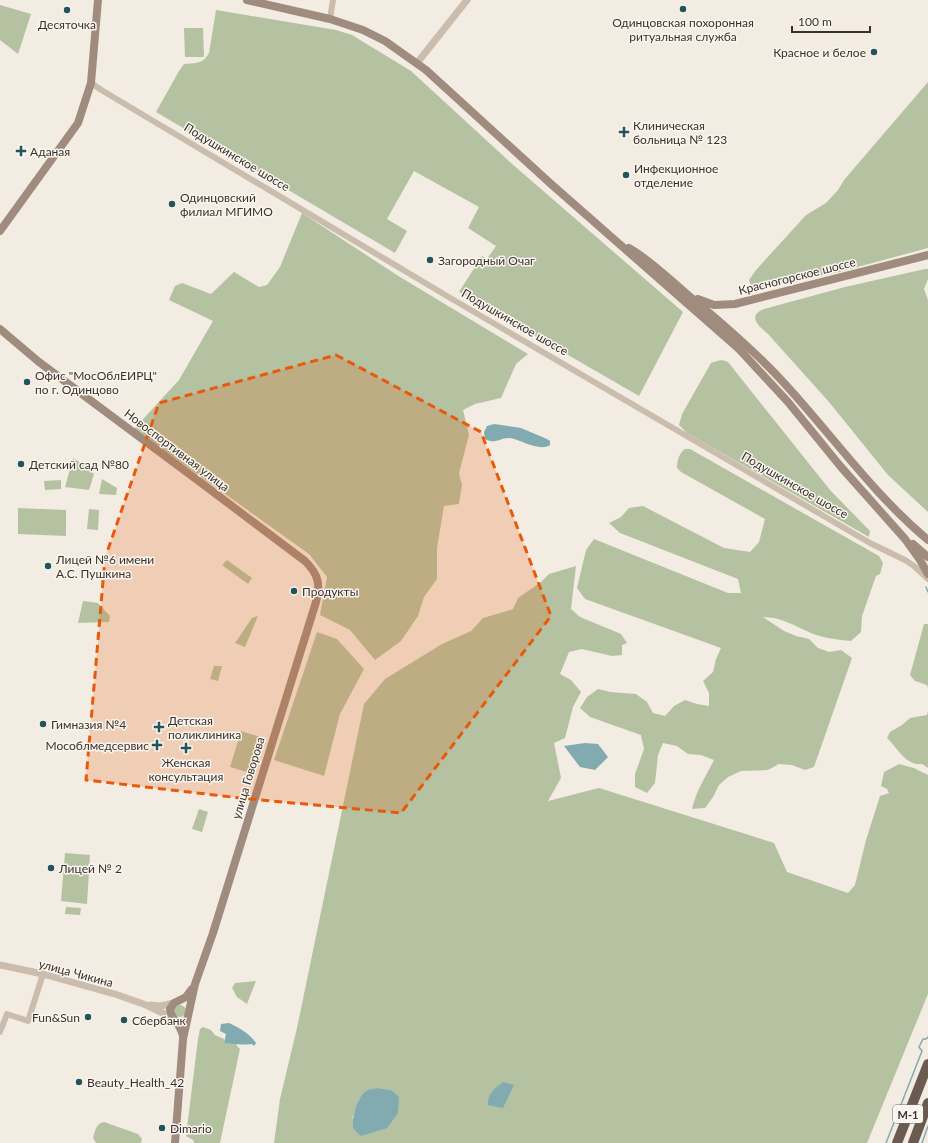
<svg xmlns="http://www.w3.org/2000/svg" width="928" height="1143" viewBox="0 0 928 1143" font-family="Lato,sans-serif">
<rect width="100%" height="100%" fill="#f3ece2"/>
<path fill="#b5c2a1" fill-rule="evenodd" d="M0,5L31,14L18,54L0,40Z
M216,10L336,30L352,35L411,71L511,163L683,312L639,396L459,292L482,256L487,259L496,246L468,228L479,207L414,171L387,219L407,231L395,253L156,112L179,71L184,64C196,63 203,64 209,53Z
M184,28H203L204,57H185Z
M928,82V248L839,272L756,288L751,286L749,280L756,270L806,215L826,203L838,190L844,180Z
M302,213L400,277L528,354L516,364L501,398L475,404L463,410L469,435L459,473L462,485L459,504L444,506L437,548V579L424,597L418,616L401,641L375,660L350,630L320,615L327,577L309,554L134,429L179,380L213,321L169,300L175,286L182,283L211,294L234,272L259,287L267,285L280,267Z
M925,269H928V279L924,289L928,300V512L888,475L829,402L768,334C760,327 746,316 764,309L845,287Z
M722,360L728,362L830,490L870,531L869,537L687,433L679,425L682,414L711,363L717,361Z
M685,449H690L879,556L883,563L880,574L876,576L862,616L861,632L851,641C838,640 823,638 811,633C794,626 782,617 763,617L784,631L796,636L809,639L818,648L829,652L841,650L852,658L814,767L805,770L792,765L779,764L768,770L741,771L728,777L719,785L713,797L705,808L692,809C696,791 706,776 714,760L701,755L688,754L677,746L663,743L658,755L655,783L647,793L635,787V774L644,749L641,735L590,717L580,708L587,697L598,689L610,692L636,694L647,702L653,713L665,716L674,706L685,700L697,704L709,706V693L703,681L713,672L716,659L721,648L585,599L577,588L586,550L594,539L728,593H741L738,579L620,533L609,523L621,517L629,508L643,506L724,548L750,552L759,542L765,519L681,472L677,468C677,461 679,453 685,449Z
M73,458L84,465L94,474L89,490L65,487Z
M102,479L117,488L116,495L99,494Z
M61,480V489L45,490L44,481Z
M18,508L66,510V536L18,534Z
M89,509L99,510L98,530L87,529Z
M227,560L252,578L248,584L222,565Z
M576,566L571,609L580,617L621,634L627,643L622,645V655L612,656L582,649L569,652L560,674L571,680L581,692L573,707L565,738L554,743L561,778L548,801L599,788L774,843L787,872L848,893L855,885L866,840L880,796L889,793L887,789L881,786L884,772L899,764L914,768L928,775V994L867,1143H274L280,1099L297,1028L364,704L385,679L442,644L471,631L483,618L513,609L518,598L541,582L549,574ZM377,1088L391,1090L352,1119C361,1100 355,1095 377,1088Z
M83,601L98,603L110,616L109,622L78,623Z
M258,616L245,647L235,643L252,618Z
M924,624H928V688L927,685L915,681L910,675Z
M317,632L337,639L364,669L340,714L324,776L274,760Z
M214,666H222L218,681L210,679Z
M928,711V768C919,761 921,766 913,763C902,759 895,745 887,738L890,732L902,725L910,718L927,715Z
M241,731L261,737L250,773L230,767Z
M199,809L208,812L202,832L192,829Z
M65,853L90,855L87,904L61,901Z
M66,907L81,908L80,915L65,914Z
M256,981L247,1004L237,997L232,988L235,983Z
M174 1011a6 6 0 1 1 12 0a6 6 0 1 1-12 0Z
M203,1027L211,1030L215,1035L224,1039V1043L232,1044H237V1046L240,1049L220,1143H194L193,1140L186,1136L198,1039L200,1029Z
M104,1122L138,1134L142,1139L141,1143H96L93,1138C95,1131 96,1123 104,1122Z"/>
<path fill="#81abb0" d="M494,424L521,428L547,439L550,441V445C540,452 521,440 510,438C500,437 496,445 485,439L484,432L487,426Z
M585,743L598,744L608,757L595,770L580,767L564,746Z
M229,1023C240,1028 250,1034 256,1043L254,1046L252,1044C249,1045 227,1044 224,1043L226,1034L220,1031L221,1024Z
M503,1082L514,1085L503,1108L488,1105C487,1094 495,1088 503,1082Z
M377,1088L391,1090L399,1097L398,1113L387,1128L361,1136C359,1134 356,1132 354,1129C350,1122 358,1096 365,1092C368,1089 374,1089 377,1088Z"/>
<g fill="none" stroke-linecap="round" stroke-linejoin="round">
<path stroke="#81abb0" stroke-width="1.5" d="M926,587L928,592
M886,1143L922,1051L919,1047L923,1039H926L928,1037
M922,1143L928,1126"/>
<path stroke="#cbbdad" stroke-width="6" d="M330,19L333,0
M91,83L103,91L452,299L870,543L905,560L914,566L928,579
M0,1032L7,1014L28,1021L43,974"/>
<path stroke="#cbbdad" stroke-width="7" d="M417,63L467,0
M0,965L43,974L118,995L146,1005L173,1018
M151,1005L160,1006L174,1003"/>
<path stroke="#9f8c7e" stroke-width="8" d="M247,0L330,19L363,30L385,41L426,70L551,184L739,349L788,402L841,467L905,539L920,560L928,574
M0,231L78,123L91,83L98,0
M629,248C650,260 669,279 688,295C722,323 755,351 784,383C832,435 873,494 928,540
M698,299L714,305L735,304L928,255
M0,329L39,362L200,482L305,561C318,574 321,584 316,602L213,933L195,984L183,1039L175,1143
M913,544L928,557
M183,1036C181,1024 170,1018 170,1009L174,1003L186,997L192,989"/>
<path stroke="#6b5a50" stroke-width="10" d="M897,1143L928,1064
M913,1143L928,1103"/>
</g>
<path fill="#e8590c" fill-opacity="0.2" stroke="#e8590c" stroke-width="3" stroke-dasharray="8 5" stroke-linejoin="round" d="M336,355L481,432L551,616L401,813L240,798L86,780L105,558L159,403Z"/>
<g fill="#22545b" stroke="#faf5ee" stroke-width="1.5">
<circle cx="683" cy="9" r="4"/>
<circle cx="67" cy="10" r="4"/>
<circle cx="874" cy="52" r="4"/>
<path d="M622 126h4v4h4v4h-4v4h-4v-4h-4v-4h4z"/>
<path d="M19 145h4v4h4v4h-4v4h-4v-4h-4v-4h4z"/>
<circle cx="626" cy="175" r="4"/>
<circle cx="172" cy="204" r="4"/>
<circle cx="430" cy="260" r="4"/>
<circle cx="27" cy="382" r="4"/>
<circle cx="21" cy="464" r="4"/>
<circle cx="48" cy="566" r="4"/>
<circle cx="294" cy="591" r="4"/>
<circle cx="43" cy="724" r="4"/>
<path d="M157 721h4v4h4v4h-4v4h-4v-4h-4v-4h4z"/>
<path d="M155 739h4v4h4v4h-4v4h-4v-4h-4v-4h4z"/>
<path d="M184 742h4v4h4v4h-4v4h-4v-4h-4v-4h4z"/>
<circle cx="51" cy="868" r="4"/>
<circle cx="88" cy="1017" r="4"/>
<circle cx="124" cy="1020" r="4"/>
<circle cx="79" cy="1082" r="4"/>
<circle cx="162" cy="1128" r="4"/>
</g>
<g text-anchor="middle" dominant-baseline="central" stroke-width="3" stroke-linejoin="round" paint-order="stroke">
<rect fill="#faf5ee" stroke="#746c66" stroke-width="1" x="893" y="1105" width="30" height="18" rx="3"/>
<g font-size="11" font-weight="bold" fill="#3a312c">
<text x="908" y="1114">М-1</text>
</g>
<g font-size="12" fill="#3a312c" stroke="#faf5ee" text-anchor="start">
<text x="683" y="22" text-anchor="middle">Одинцовская похоронная<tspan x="683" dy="14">ритуальная служба</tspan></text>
<text x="67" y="24" text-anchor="middle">Десяточка</text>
<text x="866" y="52" text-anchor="end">Красное и белое</text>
<text x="633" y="125">Клиническая<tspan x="633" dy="14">больница № 123</tspan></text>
<text x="30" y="151">Аданая</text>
<text x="634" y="168">Инфекционное<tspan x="634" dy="14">отделение</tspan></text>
<text x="180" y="197">Одинцовский<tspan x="180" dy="14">филиал МГИМО</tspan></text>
<text x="438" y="260">Загородный Очаг</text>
<text x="35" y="375">Офис "МосОблЕИРЦ"<tspan x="35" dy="14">по г. Одинцово</tspan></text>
<text x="29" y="464">Детский сад №80</text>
<text x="56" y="559">Лицей №6 имени<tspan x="56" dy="14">А.С. Пушкина</tspan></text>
<text x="302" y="591">Продукты</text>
<text x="168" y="720">Детская<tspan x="168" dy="14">поликлиника</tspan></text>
<text x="51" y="724">Гимназия №4</text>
<text x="149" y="745" text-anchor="end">Мособлмедсервис</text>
<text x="186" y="762" text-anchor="middle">Женская<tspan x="186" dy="14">консультация</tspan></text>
<text x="59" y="868">Лицей № 2</text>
<text x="80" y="1017" text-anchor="end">Fun&amp;Sun</text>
<text x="132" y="1020">Сбербанк</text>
<text x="87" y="1082">Beauty_Health_42</text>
<text x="170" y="1128">Dimario</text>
</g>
<g font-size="12" fill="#3a312c" stroke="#faf5ee">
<text transform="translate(237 157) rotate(31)">Подушкинское шоссе</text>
<text transform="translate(797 276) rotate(-14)">Красногорское шоссе</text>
<text transform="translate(515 322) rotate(30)">Подушкинское шоссе</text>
<text transform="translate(177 450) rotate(37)">Новоспортивная улица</text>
<text transform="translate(795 485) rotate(30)">Подушкинское шоссе</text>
<text transform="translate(248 778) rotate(-73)">улица Говорова</text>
<text transform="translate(76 973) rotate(15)">улица Чикина</text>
</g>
</g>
<path d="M792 26v6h78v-6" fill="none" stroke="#3a312c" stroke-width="2"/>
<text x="798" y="26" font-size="12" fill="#3a312c" stroke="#faf5ee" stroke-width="3" paint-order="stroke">100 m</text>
</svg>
